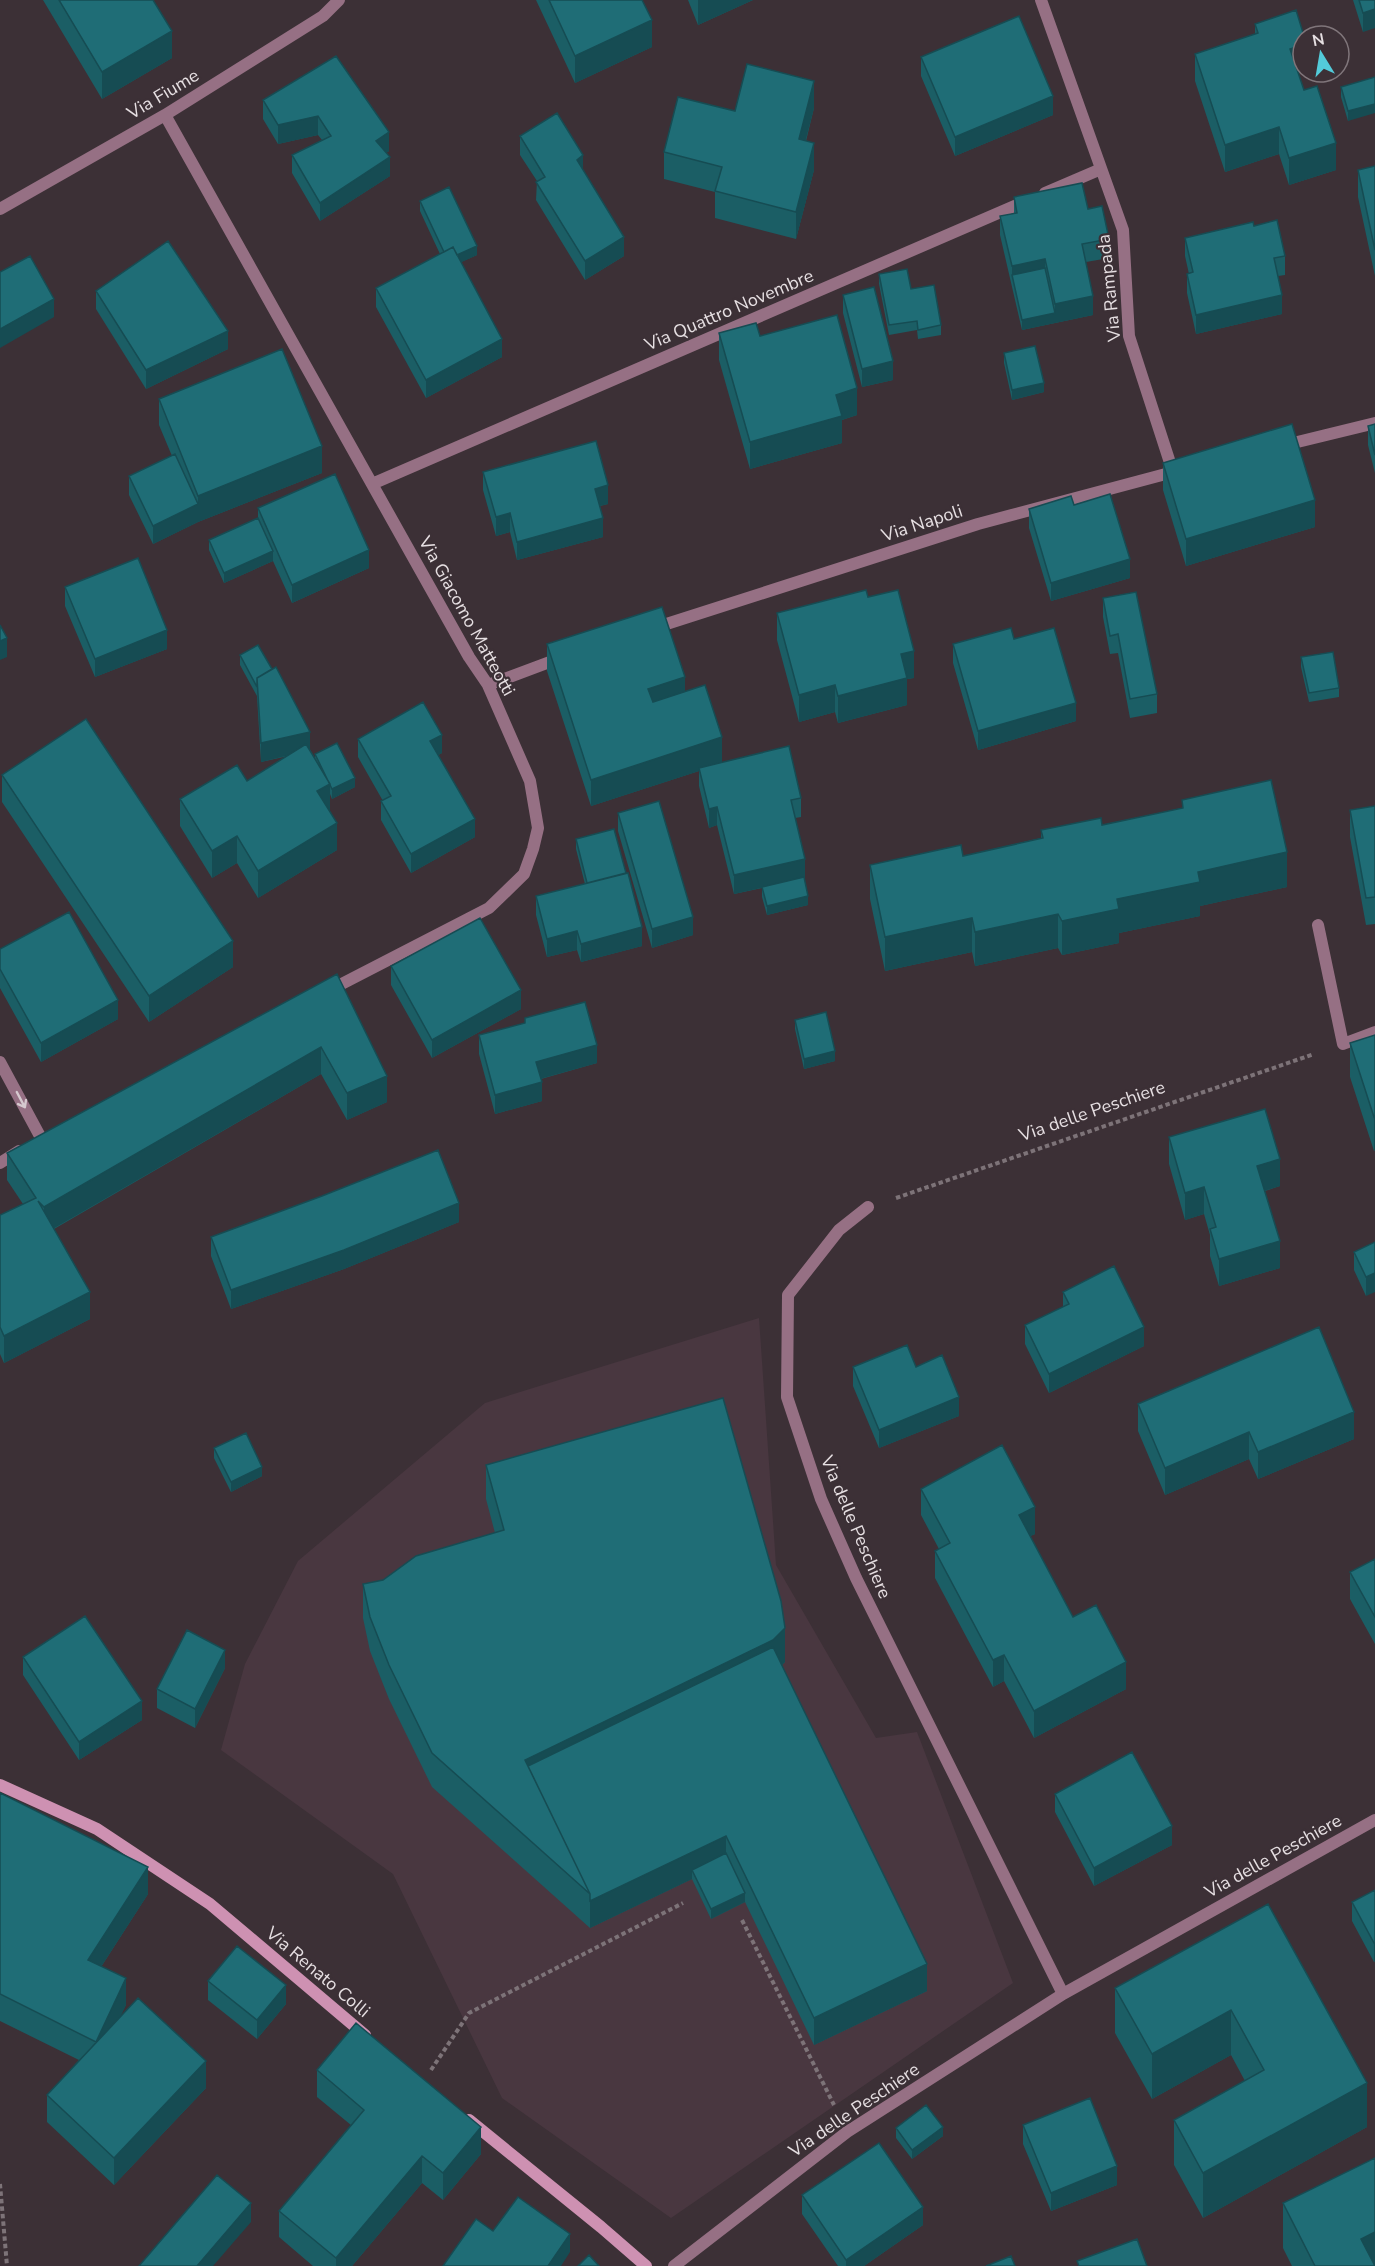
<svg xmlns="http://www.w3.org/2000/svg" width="1375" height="2266" viewBox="0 0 1375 2266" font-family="'Nunito Sans',sans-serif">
<rect width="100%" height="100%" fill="#3c3036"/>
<path fill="#493740" d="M759,1318L776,1565L876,1738L917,1732L1013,1983L671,2218L502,2098L393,1874L221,1750L245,1664L298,1561L485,1403Z"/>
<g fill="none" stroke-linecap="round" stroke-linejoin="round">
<path stroke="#7d7378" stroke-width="4" stroke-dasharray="4.5 3" stroke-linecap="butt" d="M896,1198L1314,1054
M742,1920L834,2105
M431,2070L469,2013L683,1903
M0,2184L7,2266"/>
<path stroke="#967084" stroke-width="12" d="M1041,0L1123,230L1129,336L1173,472
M165,115L469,657L488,685L530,781L538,828L533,849L524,874L489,908L328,991
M1045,193L1101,169
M0,209L165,115L323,16L339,0
M1281,446L1375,423
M372,484L1026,201
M654,628L978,524L1177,471
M488,685L563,657
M1318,925L1343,1044L1375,1032
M0,1062L41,1138
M0,1163L19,1151
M868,1207L839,1230L788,1295L787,1397L821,1499L856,1578L1063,1994
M674,2266L847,2132L1063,1994L1375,1820"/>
<path stroke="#ce91b2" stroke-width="12" d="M0,1785L97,1829L210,1904L365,2035
M469,2120L601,2227L646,2266"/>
</g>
<path fill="#1b5e65" d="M43,0H153L172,58L102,99Z
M536,0H642L652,47L575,83Z
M688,0H753L698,25Z
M1353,0H1375L1363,32Z
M1255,24L1303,36V72L1298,73L1304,90L1336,170L1289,185L1279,154L1225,172L1195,81V54L1255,34Z
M336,56L389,151L386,153L390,176L320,221L292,173V155L322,140L318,135L278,144L263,119V100Z
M921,57L1053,115L955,156L921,76Z
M1375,77L1348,121L1341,97V87Z
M814,108L806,141L814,170L796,239L715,218V192L664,179V152L735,111Z
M520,136L583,171L624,256L585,280L536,200L537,181L520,155Z
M1375,166V276L1358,197V170Z
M1014,197L1088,209L1109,239V258L1086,262L1093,315L1022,330L1000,235V216L1014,214Z
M420,201L477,255L461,262L502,357L426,398L376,307V288L440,254L420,211Z
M1254,226L1285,256V275L1278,276L1282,314L1196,334L1187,293V274H1189L1185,256V238Z
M879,274L911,289L941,325V335L918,339L917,330L889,335L879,284Z
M96,291L228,349L146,389L96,309Z
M843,295L893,380L862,387L843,313Z
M719,333L760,336L857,415L842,420V443L750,469L719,360Z
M1004,353L1044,392L1012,400L1004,363Z
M159,399L322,473L198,522L153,544L129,495V476L172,456L159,425Z
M1375,424V473L1368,445V426Z
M1163,463L1315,527L1186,566L1163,490Z
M483,472L608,504L600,506L603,537L517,560L510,532L496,536L483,490Z
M1074,505L1130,578L1051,601L1029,528V509Z
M258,508L369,568L292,603L273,561L224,583L209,550V540L258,518Z
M65,587L167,649L95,677L65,606Z
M868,597L914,678L907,679V705L838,723L835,712L799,722L777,640V613Z
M1103,598L1157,694V713L1130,718L1118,653L1110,654L1103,617Z
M1014,639L1076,721L978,750L953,663V644Z
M547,644L685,692L722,762L801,798V817L795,818L808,905L767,915L762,897V888L734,894L717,825L709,828L699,786V771L591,806L547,671Z
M240,655L310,750L315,758V754L355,787L332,799L330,794L329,811L337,850L258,898L237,863L212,878L180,826V799L247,781L288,756L261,762L257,696L240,665Z
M1301,657L1339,688V697L1309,702L1301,667Z
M358,739L442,753L438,755L475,837L411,873L381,820V801H383L358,757Z
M2,775L233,967L149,1022L2,802Z
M1182,800L1287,887L1200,906V916L1119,933V943L1062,955L1058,948L975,966L972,952L885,971L870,899V865L963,856L1041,838V830L1102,825L1182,808Z
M1375,806V924L1366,925L1350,837V810Z
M618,813L693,935L652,948L618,831Z
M576,839L642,946L581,962L577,950L547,957L536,915V896L585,884L576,849Z
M0,949L118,1019L41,1062L0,988Z
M391,966L521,1009L432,1058L391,985Z
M337,974L387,1102L347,1120L321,1074L54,1229L90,1319L4,1363L0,1354V1215L23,1204L7,1180V1153Z
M795,1020L835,1061L804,1069L795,1029Z
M479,1035L597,1063L541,1079L542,1101L495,1114L479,1054Z
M1375,1035V1150L1374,1151L1350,1077V1043Z
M1169,1137L1280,1186L1265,1191L1280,1268L1219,1286L1210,1256V1235L1204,1214L1185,1220L1169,1164Z
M322,1196L459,1222L344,1269L231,1309L211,1256V1237Z
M1375,1242L1366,1296L1354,1270V1252Z
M1063,1292L1144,1346L1049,1393L1025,1344V1325L1063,1307Z
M853,1367H916L959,1416L879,1448L853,1386Z
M1138,1404L1354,1439L1258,1479L1249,1459L1165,1495L1138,1431Z
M214,1448L262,1476L231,1492L214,1458Z
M486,1465L785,1662L782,1665L927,1991L814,2045L745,1902L711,1919L692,1879L590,1928L432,1787L389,1699L370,1651L363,1618V1584L383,1580L495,1533L486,1499Z
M921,1489L1035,1534L1030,1536L1073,1617L1126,1689L1034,1738L1004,1681L993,1687L935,1578V1551L939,1549L921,1515Z
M1375,1559V1644L1350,1599V1572Z
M23,1657L142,1720L79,1760L23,1675Z
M225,1668L195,1728L157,1708V1689Z
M0,1793L148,1894L101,1967L126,2005L120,2016L206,2088L114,2185L47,2122V2095L79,2060L0,2021Z
M1055,1794L1172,1845L1094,1886L1055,1812Z
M1375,1890V1961L1374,1962L1352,1921V1902Z
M1268,1904L1367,2127L1203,2218L1174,2165V2120L1245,2081L1231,2055L1152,2099L1115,2033V1988Z
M208,1981L286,2004L257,2039L208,2000Z
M317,2070L481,2154L443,2200L422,2183L352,2266H313L279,2237V2211L351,2125L317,2097Z
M1023,2125L1117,2185L1051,2211L1023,2144Z
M896,2128L943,2136L912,2159L896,2138Z
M802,2195L923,2225L864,2266H838L802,2214Z
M1283,2203L1375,2266H1292L1283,2248Z"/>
<path fill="#164c53" d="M698,0H753L698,25Z
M1375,9V28L1363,32V13Z
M652,20V47L575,83V56Z
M172,31V58L102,99V72Z
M1303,45V72L1290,76V49Z
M814,81V108L799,166V139Z
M1053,96V115L955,156V137Z
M1375,104V113L1348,121V111Z
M318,116V135L278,144V125Z
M1279,127V154L1225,172V145Z
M389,132V151L376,160V141Z
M814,143V170L796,239V212Z
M1336,143V170L1289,185V158Z
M583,155V174L577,160Z
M390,157V176L320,221V203Z
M624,237V256L585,280V261Z
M477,246V255L447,269V259Z
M1045,259V277L1012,275V266Z
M1282,295V314L1196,334V315Z
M1093,296V315L1055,323V304Z
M54,299V317L0,348V329Z
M1055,313V323L1022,330V320Z
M228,331V349L146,389V370Z
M502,339V357L426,398V380Z
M893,361V380L862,387V369Z
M1044,383V392L1012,400V390Z
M857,388V415L842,420V443L750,469V442L836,395Z
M322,446V473L198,522L153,544V526L198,504V496Z
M608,485V504L595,507V489Z
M1315,500V527L1186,566V539Z
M510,513V532L496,536V517Z
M603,518V537L517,560V542Z
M369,550V568L292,603V585Z
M273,551V561L224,583V573Z
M1130,559V578L1051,601V583Z
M167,630V649L95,677V659Z
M7,638V657L0,660V641Z
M914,651V678L907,679V705L838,723V696L901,654Z
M685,677V704L648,715V689Z
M835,685V712L799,722V695Z
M1076,703V721L978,750V731Z
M310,732V750L261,762V743Z
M442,735V753L430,760V741Z
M722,737V764L699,768V771L591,806V780Z
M355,778V787L332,799V789Z
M330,784V811L317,818V791Z
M717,807V825L709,828V809Z
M475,819V837L411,873V854Z
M337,823V850L258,898V871Z
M237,836V863L212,878V851Z
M1287,852V887L1200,906V916L1119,933V943L1062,955V921L1117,899L1198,872Z
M805,859V878L734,894V875Z
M808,896V905L767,915V906Z
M1058,914V948L975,966V932Z
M693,917V935L652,948V929Z
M972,918V952L885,971V937Z
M642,927V946L581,962V944Z
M577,931V950L547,957V939Z
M233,941V967L149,1022V996Z
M521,990V1009L432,1058V1040Z
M118,1000V1019L41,1062V1043Z
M597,1045V1063L536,1080V1062Z
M321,1047V1074L44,1234V1207Z
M835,1051V1061L804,1069V1059Z
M387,1076V1102L347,1120V1093Z
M542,1082V1101L495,1114V1095Z
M1375,1116V1150L1374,1151V1117Z
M1280,1159V1186L1257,1193V1166Z
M1204,1187V1214L1185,1220V1193Z
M459,1203V1222L344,1269L231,1309V1290Z
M1280,1241V1268L1219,1286V1259Z
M1375,1273V1292L1366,1296V1277Z
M90,1292V1319L4,1363V1336Z
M1144,1327V1346L1049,1393V1374Z
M959,1397V1416L879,1448V1430Z
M1354,1412V1439L1258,1479V1452Z
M1249,1432V1459L1165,1495V1468Z
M262,1467V1476L231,1492V1482Z
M1035,1507V1534L1019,1542V1515Z
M785,1628V1662L773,1674L536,1789L525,1760Z
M225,1650V1668L195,1728V1709Z
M1004,1655V1681L993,1687V1660Z
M1126,1662V1689L1034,1738V1711Z
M142,1701V1720L79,1760V1742Z
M1172,1826V1845L1094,1886V1868Z
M726,1836V1863L692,1870V1879L590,1928V1901Z
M148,1867V1894L88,1987V1960Z
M745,1893V1902L711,1919V1909Z
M1374,1943H1375V1961L1374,1962Z
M927,1964V1991L814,2045V2018Z
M126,1978V2005L96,2069V2042Z
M286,1985V2004L257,2039V2020Z
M1231,2010V2055L1152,2099V2054Z
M206,2061V2088L114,2185V2158Z
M1367,2083V2127L1203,2218V2173Z
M481,2127V2154L443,2200V2173Z
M943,2127V2136L912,2159V2150Z
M422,2156V2183L352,2266H336V2258Z
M1117,2166V2185L1051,2211V2193Z
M251,2203V2222L213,2266H197Z
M923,2207V2225L864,2266H846V2260Z
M1375,2232V2266L1361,2239Z
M570,2234V2252L561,2266H548Z"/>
<path fill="#1f6d76" stroke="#164c53" stroke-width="1.5" d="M59,0H153L172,31L102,72Z
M549,0H642L652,20L575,56Z
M1359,0H1375V9L1363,13Z
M1296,10L1304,36H1303V45L1290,49L1304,90L1317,86L1336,143L1289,158L1279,127L1225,145L1195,54L1258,33L1255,24Z
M1019,16L1053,96L955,137L921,57Z
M336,56L389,132L376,141L390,157L320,203L292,155L331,136L318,116L278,125L263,100Z
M747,64L814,81L799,139L814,143L796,212L715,191L722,167L664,152L678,97L735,111Z
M1375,77V104L1348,111L1341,87Z
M557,113L583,155L577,160L624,237L585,261L536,182L545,177L520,136Z
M1375,166V250L1358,170Z
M1082,183L1088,209L1102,206L1109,239L1082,244L1093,296L1055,304L1045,259L1012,266L1000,216L1017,213L1014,197Z
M449,187L477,246L457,255L453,247L444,252L420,201Z
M1277,220L1285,256L1274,258L1282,295L1196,315L1187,274L1193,272L1185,238L1253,222L1254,226Z
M168,241L228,331L146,370L96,291Z
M453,247L502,339L426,380L376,288Z
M30,256L54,299L0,329V272Z
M1045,268L1055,313L1022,320L1012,275Z
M907,269L911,289L934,285L941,325L918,330L917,321L889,325L879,274Z
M874,287L893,361L862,369L843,295Z
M837,315L857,388L836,395L842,416L750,442L719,333L756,323L760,336Z
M1035,346L1044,383L1012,390L1004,353Z
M282,349L322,446L198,496L159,399Z
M1292,424L1315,500L1186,539L1163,463Z
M1375,424V455L1368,426Z
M596,441L608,485L595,489L603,518L517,542L510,513L496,517L483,472Z
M175,454L198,504L153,526L129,476Z
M335,474L369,550L292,585L258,508Z
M1110,494L1130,559L1051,583L1029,509L1071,496L1074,505Z
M258,518L273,551L224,573L209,540Z
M138,558L167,630L95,659L65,587Z
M866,590L868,597L898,590L914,651L901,654L907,678L838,696L835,685L799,695L777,613Z
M1136,592L1157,694L1130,699L1118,634L1110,636L1103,598Z
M662,607L685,677L648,689L653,702L705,685L722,737L591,780L547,644Z
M0,625L7,638L0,641Z
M1011,628L1014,639L1054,628L1076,703L978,731L953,644Z
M258,645L272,669L257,678V687L240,655Z
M1333,652L1339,688L1309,693L1301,657Z
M276,667L310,732L261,743L257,678Z
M423,702L442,735L430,741L475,819L411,854L381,801L391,796L358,739Z
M86,719L233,941L149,996L2,775Z
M337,743L355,778L332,789L315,754Z
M306,744L330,784L317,791L337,823L258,871L237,836L212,851L180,799L237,765L247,781Z
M789,746L801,798L791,800L805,859L734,875L717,807L709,809L699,768Z
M1271,780L1287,852L1198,872L1200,882L1117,899L1119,909L1062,921L1058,914L975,932L972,918L885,937L870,865L961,845L963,856L1043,838L1041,830L1101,818L1102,825L1183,808L1182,800Z
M659,801L693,917L652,929L618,813Z
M1375,806V897L1366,898L1350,810Z
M614,829L626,873L587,883L576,839Z
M628,873L642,927L581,944L577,931L547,939L536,896Z
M804,877L808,896L767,906L762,887Z
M69,912L118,1000L41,1043L0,969V949Z
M480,918L521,990L432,1040L391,966Z
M337,974L387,1076L347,1093L321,1047L44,1207L38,1201L90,1292L4,1336L0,1327V1215L36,1198L7,1153Z
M585,1002L597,1045L536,1062L542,1082L495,1095L479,1035L525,1023V1018Z
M826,1012L835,1051L804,1059L795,1020Z
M1375,1035V1116L1374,1117L1350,1043Z
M1265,1109L1280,1159L1257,1166L1280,1241L1219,1259L1210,1229L1216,1227L1204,1187L1185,1193L1169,1137Z
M438,1150L459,1203L344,1250L231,1290L211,1237L322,1196Z
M1375,1242V1273L1366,1277L1354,1252Z
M1114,1266L1144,1327L1049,1374L1025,1325L1069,1304L1063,1292Z
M1319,1327L1354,1412L1258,1452L1249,1432L1165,1468L1138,1404Z
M907,1345L916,1367L942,1355L959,1397L879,1430L853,1367Z
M723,1398L781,1601L785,1628L773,1640L525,1760L590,1894L432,1753L389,1665L370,1617L363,1584L383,1580L416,1556L504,1530L486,1465Z
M246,1433L262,1467L231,1482L214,1448Z
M1002,1445L1035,1507L1019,1515L1073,1617L1096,1605L1126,1662L1034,1711L1004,1655L993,1660L935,1551L950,1543L921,1489Z
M1375,1559V1617L1350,1572Z
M85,1616L142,1701L79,1742L23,1657Z
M187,1630L225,1650L195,1709L157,1689Z
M773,1647L927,1964L814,2018L726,1836L590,1901V1894L528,1766Z
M1132,1752L1172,1826L1094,1868L1055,1794Z
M0,1793L148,1867L88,1960L126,1978L96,2042L0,1994Z
M726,1853L745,1893L711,1909L692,1870Z
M1375,1890V1943H1374L1352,1902Z
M1268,1904L1367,2083L1203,2173L1174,2120L1264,2070L1231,2010L1152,2054L1115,1988Z
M237,1946L286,1985L257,2020L208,1981Z
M138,1998L206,2061L114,2158L47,2095Z
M356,2023L481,2127L443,2173L422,2156L336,2258L279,2211L364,2110L317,2070Z
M1090,2098L1117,2166L1051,2193L1023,2125Z
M926,2105L943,2127L912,2150L896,2128Z
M879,2143L923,2207L846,2260L802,2195Z
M1375,2158V2232L1361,2239L1375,2266H1315L1283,2203Z
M217,2175L251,2203L197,2266H139Z
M518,2197L570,2234L548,2266H443L476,2219L493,2231Z
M1137,2239L1147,2266H1079L1077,2261Z
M589,2255L599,2266H578Z
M1011,2256L1015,2266H986Z"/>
<defs><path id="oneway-shaft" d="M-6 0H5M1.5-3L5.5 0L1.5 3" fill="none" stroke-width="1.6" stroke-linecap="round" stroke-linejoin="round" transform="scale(1.5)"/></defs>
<use stroke="#d6c9cf" href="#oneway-shaft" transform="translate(21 1100) rotate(62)"/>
<g text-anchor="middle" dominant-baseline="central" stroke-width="4.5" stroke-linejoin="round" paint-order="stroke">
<g font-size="18" fill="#e6dfe2" stroke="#3c3036">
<text transform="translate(163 94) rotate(-31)">Via Fiume</text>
<text transform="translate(1109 288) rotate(-96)">Via Rampada</text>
<text transform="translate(729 310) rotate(-23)">Via Quattro Novembre</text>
<text transform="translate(922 523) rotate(-18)">Via Napoli</text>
<text transform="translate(467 616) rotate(61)">Via Giacomo Matteotti</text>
<text transform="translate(1092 1111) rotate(-19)">Via delle Peschiere</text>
<text transform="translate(856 1527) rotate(67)">Via delle Peschiere</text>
<text transform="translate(1273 1856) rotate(-29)">Via delle Peschiere</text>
<text transform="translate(318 1972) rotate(40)">Via Renato Colli</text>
<text transform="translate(854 2110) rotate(-34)">Via delle Peschiere</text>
</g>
</g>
<g transform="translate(1321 54) rotate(349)"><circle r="28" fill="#3c3036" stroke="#80767b" stroke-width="1.5"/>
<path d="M0-4.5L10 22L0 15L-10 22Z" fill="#53cbda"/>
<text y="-9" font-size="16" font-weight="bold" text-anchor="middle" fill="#e6dfe2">N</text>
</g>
</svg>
